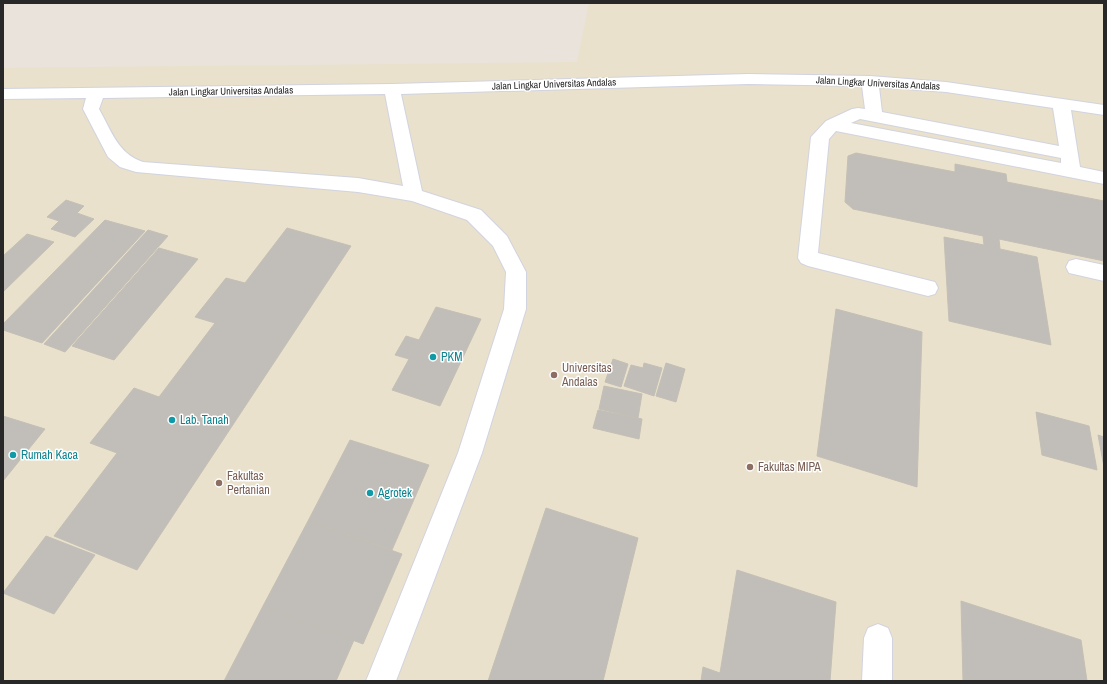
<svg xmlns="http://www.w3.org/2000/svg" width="1107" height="684" viewBox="0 0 1107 684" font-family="'Archivo Narrow',sans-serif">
<rect width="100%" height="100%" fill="#e9e3db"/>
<path fill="#e9e1cc" d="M589,3H1104V681H3V68L577,62Z"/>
<path fill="#c1bdb8" stroke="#c4bfb5" d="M856,153L955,172V164L1006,174L1007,182L1104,201V261L999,239L1000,249L1037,257L1051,345L949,321L944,237L984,245L983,236L853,209L845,202L848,156Z
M66,200L84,206L77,213L94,219L75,237L51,229L59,221L47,217Z
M105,220L145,231L42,343L3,330V324Z
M287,228L351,246L137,570L54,536L117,453L90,443L134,388L159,397L215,323L195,317L226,278L245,283Z
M148,230L168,236L65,352L44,344Z
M27,234L54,242L3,292V256Z
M159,248L198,259L114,360L72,346Z
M436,307L481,319L440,406L392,390L409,359L395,355L406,336L419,340Z
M836,309L922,332L917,487L817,456Z
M613,359L628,364L621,387L605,382Z
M644,363L662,368L654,396L624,386L631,365L643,368Z
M666,363L685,369L676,402L656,396Z
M604,386L642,394L638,418L599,409Z
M598,410L642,419L639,439L593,428Z
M1036,412L1089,426L1097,470L1042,455Z
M3,416L45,429L3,481Z
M1098,435L1104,437V467Z
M350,440L429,465L392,550L308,521Z
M546,508L638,538L603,681H488Z
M308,521L402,554L363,644L263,606Z
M46,536L95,555L54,614L3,593Z
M737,570L836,602L830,681H701L703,667L720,673Z
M961,601L1081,640L1087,681H963Z
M263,606L354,640L336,681H224Z"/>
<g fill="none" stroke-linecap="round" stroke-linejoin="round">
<g stroke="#d1d3df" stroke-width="2">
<path id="minor" d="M748,74L870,76L946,82L1104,105V115L1071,110L1080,167L1104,172V184L836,131L829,139L818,253L935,282L938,288L935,294L928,296L808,266L801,263L798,258L811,137L826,121L852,109L858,108L865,109L862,86L748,84L401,94L422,191L481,210L507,236L526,272V309L482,453L396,681H366L458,453L504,309L506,272L493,246L467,220L412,201L358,192L136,172L120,167L108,157L83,109L86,98L3,99V89L392,84ZM879,87L946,92L1053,108L1059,146L882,112ZM385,94L403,186L358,178L143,162C118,154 111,130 99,109L103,98ZM860,119L1061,158V163L851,123Z
M1076,259L1104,265V281L1069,273L1066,267L1069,261Z
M878,624L888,628L892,638V681H862L864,638L868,628Z"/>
</g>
<use href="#minor" fill="#fff" fill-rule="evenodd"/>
</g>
<g fill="#0f9aa8" stroke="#fff" stroke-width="1.5">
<circle cx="433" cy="357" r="4"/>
<circle cx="172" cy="420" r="4"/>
<circle cx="13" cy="455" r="4"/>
<circle cx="370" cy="493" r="4"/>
</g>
<g fill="#8d6e63" stroke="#fff" stroke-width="1.5">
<circle cx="554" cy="375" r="4"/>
<circle cx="750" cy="467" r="4"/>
<circle cx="219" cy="483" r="4"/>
</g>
<g text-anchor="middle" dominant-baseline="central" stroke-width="3" stroke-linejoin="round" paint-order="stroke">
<g font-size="10" fill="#282828" stroke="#fff">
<text transform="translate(878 83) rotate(3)">Jalan Lingkar Universitas Andalas</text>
<text transform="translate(554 84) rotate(-2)">Jalan Lingkar Universitas Andalas</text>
<text transform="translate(231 91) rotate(-1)">Jalan Lingkar Universitas Andalas</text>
</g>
<g font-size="12" fill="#0d838f" stroke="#fff" text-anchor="start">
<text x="441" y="357">PKM</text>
<text x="180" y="420">Lab. Tanah</text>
<text x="21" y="455">Rumah Kaca</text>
<text x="378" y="493">Agrotek</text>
</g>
<g font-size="12" fill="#785e54" stroke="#fff" text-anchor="start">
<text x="562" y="368">Universitas<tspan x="562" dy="14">Andalas</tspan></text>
<text x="758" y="467">Fakultas MIPA</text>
<text x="227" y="476">Fakultas<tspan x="227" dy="14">Pertanian</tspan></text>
</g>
</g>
<rect width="1107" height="684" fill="none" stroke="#282828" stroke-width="8"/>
</svg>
